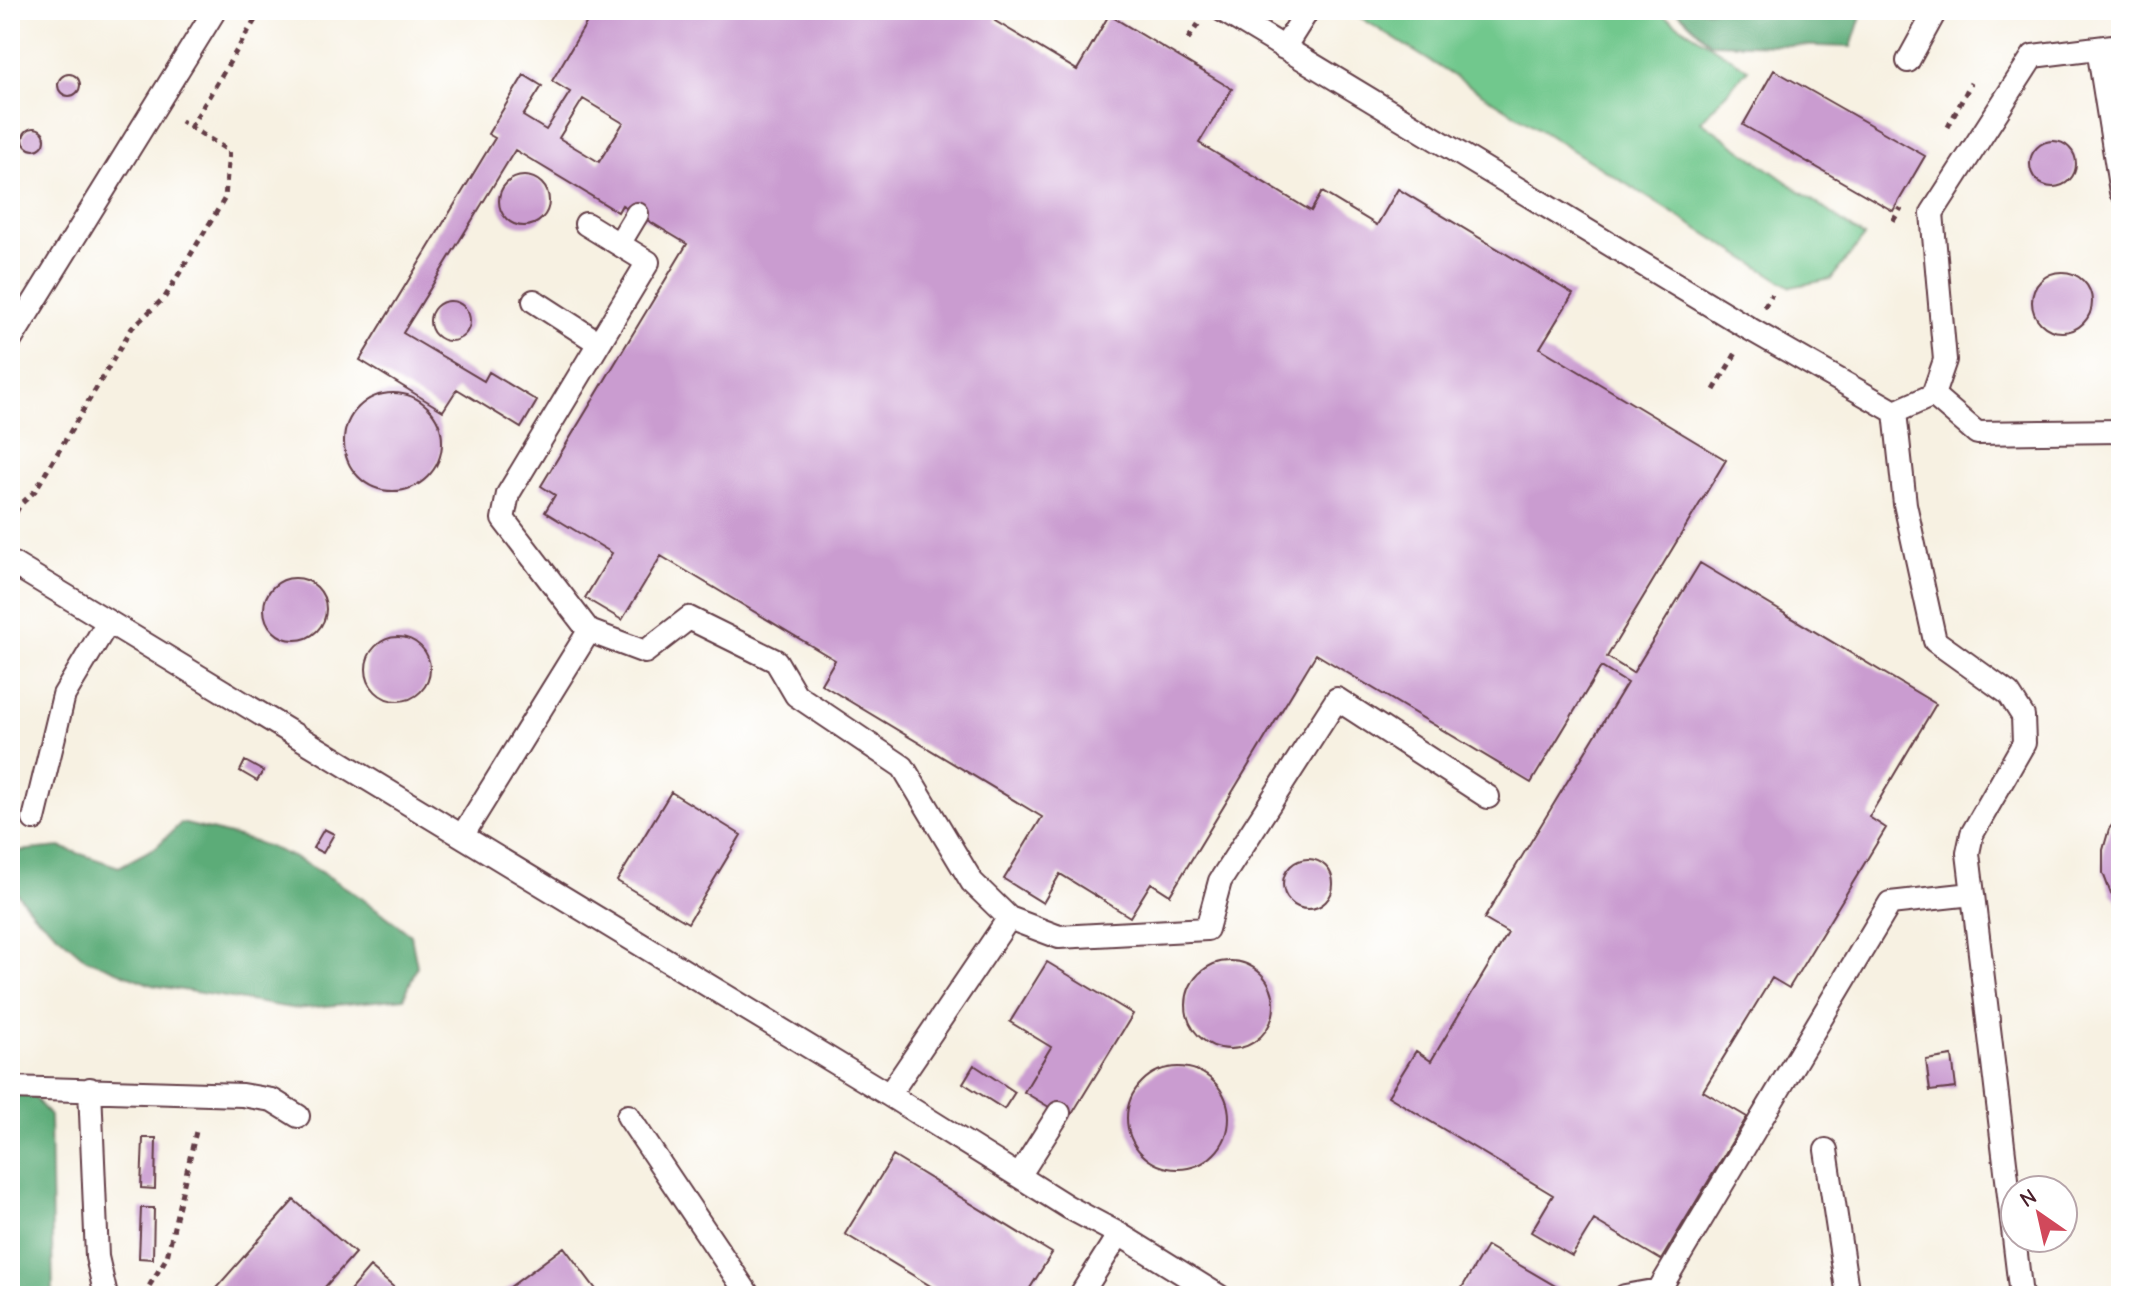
<svg xmlns="http://www.w3.org/2000/svg" width="2131" height="1306" viewBox="0 0 2131 1306" font-family="'Comic Neue',sans-serif">
<rect width="100%" height="100%" fill="#fff"/>
<filter id="ink" filterUnits="userSpaceOnUse"><feTurbulence type="fractalNoise" baseFrequency=".0125" numOctaves="2"/><feDisplacementMap in="SourceGraphic" scale="16" xChannelSelector="R" yChannelSelector="G"/><feConvolveMatrix kernelMatrix="1 2 1 2 8 2 1 2 1" color-interpolation-filters="sRGB"/></filter>
<filter id="wash" filterUnits="userSpaceOnUse"><feTurbulence type="fractalNoise" baseFrequency=".006" numOctaves="4" result="noise"/><feDisplacementMap in="SourceGraphic" scale="32" xChannelSelector="R" yChannelSelector="G"/><feGaussianBlur stdDeviation="1.8" result="paint"/><feColorMatrix in="noise" values="0 0 0 0 0 0 0 0 0 0 0 0 0 0 0 0 0 1.4 0 .05"/><feComposite in="paint" operator="in"/></filter>
<g filter="url(#wash)">
<rect width="100%" height="100%" fill="#f7f1e2"/>
<path fill="#71c88d" stroke="#5e745c" stroke-width="2" d="M1362,10H1655L1748,69L1701,121L1864,237L1831,279L1791,287L1358,16Z"/>
<path fill="#5cac78" stroke="#536652" stroke-width="2" d="M1676,10H1863L1851,47L1710,43Z
M181,823C215,831 250,838 281,852C328,872 371,904 411,935L417,966L404,998L297,1009L152,985L86,959L35,915L10,885V866L18,851L60,847L119,867L156,847Z
M10,1067L50,1116L53,1296H10Z"/>
<g id="blocks">
<path fill="#ca9cd0" fill-rule="evenodd" d="M594,10H1002L995,21L1077,70L1109,15L1232,89L1199,143L1311,211L1322,192L1377,225L1398,189L1573,294L1540,348L1726,460L1607,657L1633,673L1700,563L1936,704L1869,817L1886,828L1789,988L1772,978L1703,1091L1747,1117L1661,1260L1594,1220L1572,1256L1531,1232L1553,1195L1388,1096L1416,1051L1431,1061L1508,933L1484,919L1627,683L1601,667L1531,783L1316,654L1170,895L1151,883L1130,917L1060,874L1043,903L1004,879L1042,817L821,684L835,660L661,556L622,620L585,598L612,553L545,512L555,495L541,486L687,244L622,205L618,212L515,150L403,333L484,381L489,372L537,401L521,428L457,389L443,411L360,360L495,138L488,134L524,75L542,86L523,116L546,130L570,92L552,81ZM583,99L623,123L599,162L559,138Z
M1774,70L1925,156L1893,211L1743,125Z
M58 85a11 11 0 1 1 22 0a11 11 0 1 1-22 0Z
M23 139a11 11 0 1 1 22 0a11 11 0 1 1-22 0Z
M2030 164a23 23 0 1 1 46 0a23 23 0 1 1-46 0Z
M499 201a25 25 0 1 1 50 0a25 25 0 1 1-50 0Z
M10,224L16,248L11,267H10Z
M2032 302a30 30 0 1 1 60 0a30 30 0 1 1-60 0Z
M430 321a20 20 0 1 1 40 0a20 20 0 1 1-40 0Z
M344 442a49 49 0 1 1 98 0a49 49 0 1 1-98 0Z
M264 609a31 31 0 1 1 62 0a31 31 0 1 1-62 0Z
M366 669a32 32 0 1 1 64 0a32 32 0 1 1-64 0Z
M245,761L263,771L257,781L240,771Z
M671,792L741,835L688,923L617,881Z
M2121,814V905L2111,894L2103,873V850L2109,829Z
M324,829L334,834L323,853L313,848Z
M1283 884a25 25 0 1 1 50 0a25 25 0 1 1-50 0Z
M1186 1005a44 44 0 1 1 88 0a44 44 0 1 1-88 0Z
M1047,962L1133,1014L1069,1119L1024,1092L1051,1047L1010,1022Z
M1952,1056L1956,1088L1930,1091L1926,1060Z
M974,1065L1015,1092L1004,1109L963,1083Z
M1127 1118a51 51 0 1 1 102 0a51 51 0 1 1-102 0Z
M143,1138H156L155,1189L141,1188Z
M893,1156L1052,1253L1025,1296H947L845,1234Z
M294,1200L355,1253L317,1296H209Z
M141,1208H154L153,1259L139,1258Z
M1487,1246L1562,1290L1559,1296H1457Z
M564,1247L601,1296H498Z
M370,1267L404,1296H345Z"/>
</g>
</g>
<g filter="url(#ink)">
<use href="#blocks" fill-opacity="0" stroke="#643e46" stroke-width="2"/>
<g fill="none" stroke-linecap="round" stroke-linejoin="round">
<g stroke="#643e46" stroke-width="26">
<path id="lane" d="M1222,10L1750,329L1895,412
M1284,48L1308,10
M2098,48L2121,192
M1908,61L1936,10
M586,224L648,262L508,494L503,519L589,631L645,652L689,618L776,661L796,695L903,767L972,882L1009,918L1059,937L1207,929L1220,881L1337,699L1488,797
M619,244L637,214
M534,301L599,343
M10,341L215,10
M1933,395L1977,433L2121,431
M10,562L889,1095L1068,1207L1119,1234L1219,1296
M34,819L64,695L108,622
M462,836L589,631
M10,1088L242,1095L272,1100L298,1116
M90,1089L97,1257L106,1296
M889,1095L1009,918
M628,1116L749,1296
M1826,1150L1848,1296
M1019,1176L1059,1113
M1080,1296L1119,1234
M1625,1296L1659,1290L1890,903L1972,894
M2021,1296L1968,853L1972,834L2024,743L2023,716L2009,694L1935,641L1905,504L1895,412L1933,395L1945,360L1932,213L2033,56L2121,45"/>
</g>
<path stroke="#643e46" stroke-width="5" stroke-dasharray="6 6" stroke-linecap="butt" d="M1188,39L1199,23
M1948,127L1971,83
M190,128L261,10
M1893,221L1901,208
M1764,307L1772,294
M1714,390L1736,353
M10,523L20,505L35,491L132,328L165,297L225,198L229,151L181,121
M143,1296L167,1257L197,1127"/>
<use href="#lane" stroke="#fff" stroke-width="22"/>
</g>
</g>
<rect width="2131" height="1306" fill="none" stroke="#fff" stroke-width="40"/>
<g transform="translate(2039 1214) rotate(326)"><circle r="38" fill="#ffffff" stroke="#b7a5aa" stroke-width="2"/>
<path d="M0-6L14 30L0 20L-14 30Z" fill="#d1495b"/>
<text y="-12" font-size="22" font-weight="bold" text-anchor="middle" fill="#4a1f2b">N</text>
</g>
</svg>
